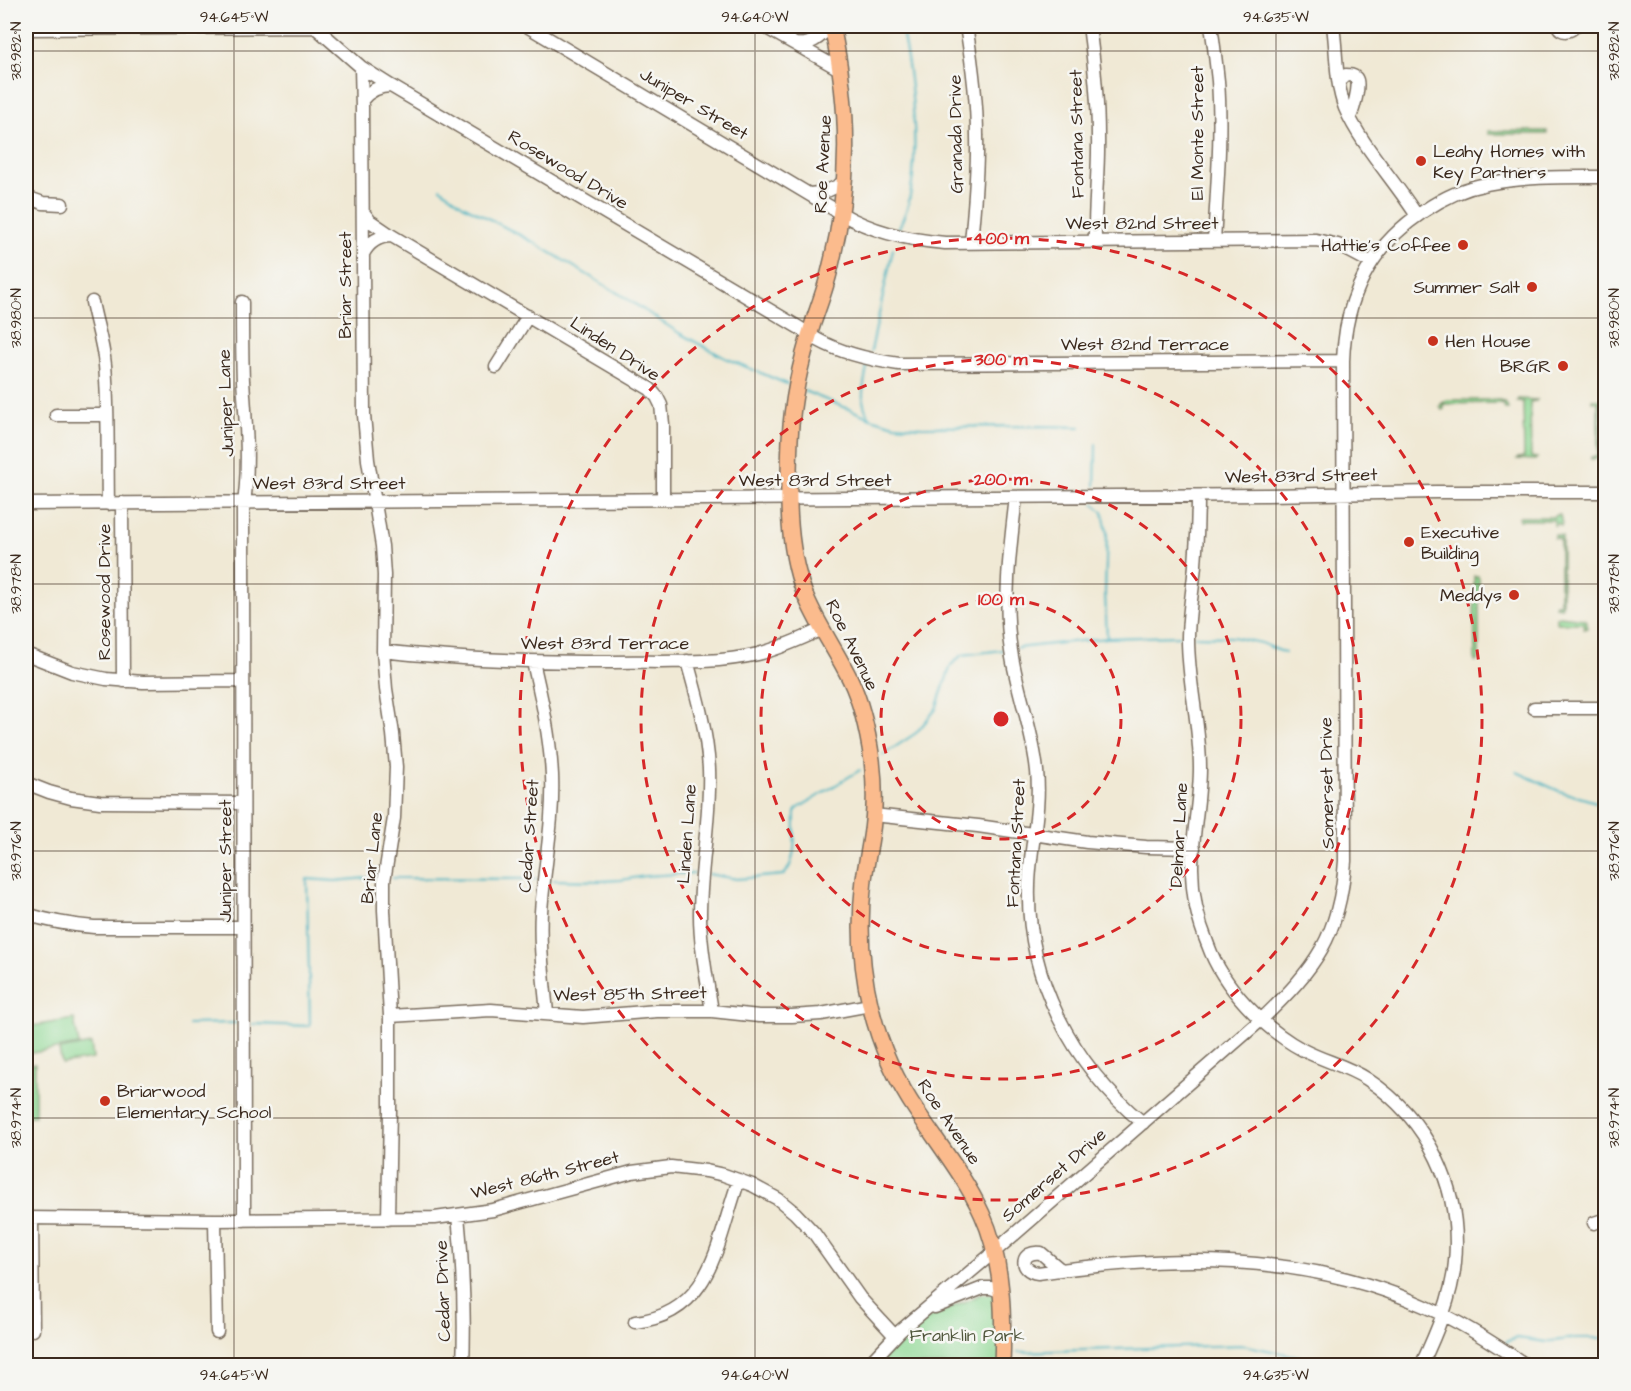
<svg xmlns="http://www.w3.org/2000/svg" width="1631" height="1391" viewBox="0 0 1631 1391" font-family="'Architects Daughter',sans-serif">
<rect width="100%" height="100%" fill="#f6f6f2"/>
<filter id="ink" filterUnits="userSpaceOnUse"><feTurbulence type="fractalNoise" baseFrequency=".0167" numOctaves="2"/><feDisplacementMap in="SourceGraphic" scale="12" xChannelSelector="R" yChannelSelector="G"/><feConvolveMatrix kernelMatrix="1 2 1 2 8 2 1 2 1" color-interpolation-filters="sRGB"/></filter>
<filter id="wash" filterUnits="userSpaceOnUse"><feTurbulence type="fractalNoise" baseFrequency=".008" numOctaves="4" result="noise"/><feDisplacementMap in="SourceGraphic" scale="24" xChannelSelector="R" yChannelSelector="G"/><feGaussianBlur stdDeviation="1.35" result="paint"/><feColorMatrix in="noise" values="0 0 0 0 0 0 0 0 0 0 0 0 0 0 0 0 0 1.4 0 .05"/><feComposite in="paint" operator="in"/></filter>
<g filter="url(#wash)">
<rect width="100%" height="100%" fill="#f0e9d5"/>
<path fill="#90d995" stroke="#66825a" stroke-width="1.5" d="M1488,131H1547V134H1488Z
M1518,399L1537,400L1536,401L1530,402L1531,457L1537,458L1535,460L1517,459L1518,458L1524,457L1523,402L1517,401Z
M1592,399H1599L1600,401V447L1605,454V459H1591V457L1598,456V402L1592,401Z
M1447,400H1500L1506,403L1508,409H1505L1502,403L1447,404H1443L1444,409L1442,410L1440,407L1441,404Z
M1557,515H1560L1562,524L1561,526L1558,523L1555,526L1554,525V520H1519V517H1553Z
M1555,535L1562,536V606L1561,607L1555,606L1556,604H1560V539L1554,538Z
M1474,576H1478L1479,578V659L1477,661H1475Z
M1560,616L1584,619L1587,621V628L1584,629V623H1557V618Z
M74,1019L79,1045L26,1054V1027Z
M91,1044L93,1059L62,1064L59,1050Z
M26,1064H35V1116H26Z
M981,1294H993L995,1297L1002,1365L867,1366L887,1351L915,1327L927,1319Z"/>
<g fill="none" stroke-linecap="round" stroke-linejoin="round">
<path stroke="#46b4c2" stroke-width="2" d="M440,188L463,205L533,242L621,295L679,333L725,358L787,384
M898,230C901,222 906,213 908,205C921,152 912,78 901,26
M871,351L893,249
M867,367C864,386 858,401 870,418
M804,391L871,418L895,425L922,427L1042,426L1080,427
M1095,486L1096,444
M1094,504L1103,512L1107,532L1105,593L1107,638L1179,636
M1195,636L1233,637L1261,643L1285,653
M1017,648L1107,638
M883,755L916,733L936,709L951,665L962,655L1003,650
M1517,772L1559,791L1606,805
M708,874L737,879L784,875C798,859 794,833 795,812L797,809L860,770
M393,878L537,879
M554,880L601,881L621,880L645,876L694,873
M188,1024L236,1023
M253,1024L310,1026L307,879L335,881L377,877
M1506,1342L1517,1338L1546,1342L1576,1338H1606
M1018,1352L1243,1345L1345,1366"/>
</g>
</g>
<g filter="url(#ink)">
<g fill="none" stroke-linecap="round" stroke-linejoin="round">
<g stroke="#7a6d5e" stroke-width="15">
<path id="minor" d="M314,26L361,67L391,86L798,327C805,331 811,336 818,340C843,354 871,360 899,364L1343,361
M527,26L842,214C873,232 909,240 945,243L1316,240L1338,245L1370,262
M763,26L841,70
M966,26C972,62 977,99 977,136C978,172 974,207 971,243
M1089,26C1094,62 1098,99 1098,136C1099,171 1094,206 1095,242
M1211,26C1214,44 1216,63 1218,81C1222,134 1217,188 1214,241
M1333,26C1337,52 1335,83 1345,108C1361,145 1395,181 1417,216
M1558,26C1562,33 1570,32 1575,26
M26,29L315,27
M795,44C809,46 821,38 829,26
M361,67L362,108L364,415L368,460L382,546L384,575L383,651L386,689L393,734L396,767L394,818L384,881V910L390,1016V1110L388,1219
M1339,81L1346,75C1350,75 1353,75 1356,78C1361,84 1353,110 1350,117
M362,100C370,90 379,86 391,86
M810,194C823,193 835,189 845,181
M26,197L43,203L62,204
M363,212L370,221L392,236L650,389L657,397L661,405L663,424V499
M363,254C369,242 378,236 392,236
M92,302C96,323 103,343 105,365C109,411 107,458 108,504
M242,302C242,328 242,355 243,381C246,423 250,468 243,510L244,1220
M496,367L528,316
M56,415H107
M1198,496C1198,519 1197,542 1195,565C1193,590 1188,614 1188,639C1188,683 1200,725 1200,768C1200,802 1192,834 1192,868C1192,894 1198,921 1208,945C1223,987 1264,1029 1303,1050C1324,1061 1347,1066 1367,1079C1428,1119 1462,1189 1455,1262C1452,1297 1436,1334 1421,1366
M1016,497C1010,548 1003,600 1011,651C1017,692 1033,730 1037,771C1041,810 1030,847 1029,885C1026,977 1072,1065 1143,1123
M122,503L123,681
M26,504L1267,495L1436,492H1606
M383,651C459,660 535,662 612,662C660,661 711,665 758,654C781,648 801,639 822,629
M26,654L72,672L106,679L143,682L243,681
M687,661C697,696 707,732 709,769C711,818 700,866 700,915C700,947 707,979 712,1011
M533,662C542,700 550,736 552,775C554,822 544,866 541,912C539,946 544,980 547,1013
M1534,708H1606
M26,783L49,792L71,798L100,802L243,803
M873,815L978,826L1087,842L1146,847L1194,848
M26,914C48,921 70,925 94,927H243
M390,1016L491,1010L583,1017L657,1011H712L759,1016H792L821,1014L870,1005
M458,1215C463,1265 465,1315 463,1366
M26,1218L215,1220L435,1218L493,1210L632,1172L671,1167L706,1171L724,1175L752,1185L778,1199L795,1213L814,1233L860,1298L895,1336
M32,1218L33,1330
M215,1220L217,1332
M1594,1223L1606,1219
M1061,1270L1041,1253C1021,1250 1018,1271 1038,1273C1167,1255 1303,1251 1424,1306C1461,1322 1494,1343 1527,1366
M935,1307L983,1288H991L1000,1291
M635,1322C713,1314 717,1240 739,1180
M867,1366L900,1331L994,1252L1262,1019C1315,968 1340,936 1345,861L1343,361C1345,297 1370,247 1424,211C1443,198 1464,188 1487,184C1525,176 1566,177 1606,177"/>
</g>
<g stroke="#7a6d5e" stroke-width="18">
<path id="major" d="M832,26C850,109 851,185 830,269C826,287 819,305 813,323C801,360 792,400 790,439C788,490 786,544 804,592C816,623 836,650 850,679C862,704 868,733 872,760C875,785 875,813 871,837C869,851 866,865 864,879C859,921 860,963 870,1004C879,1043 896,1081 918,1113C940,1146 965,1177 982,1214C1003,1259 1004,1316 1002,1366"/>
</g>
<use href="#minor" stroke="#fff" stroke-width="12"/>
<use href="#major" stroke="#fbbb8d" stroke-width="15"/>
</g>
</g>
<path fill="none" stroke="#3b2a1e" stroke-width="1.5" stroke-opacity="0.45" d="M234,26V1366M755,26V1366M1276,26V1366M26,51H1606M26,318H1606M26,584H1606M26,851H1606M26,1118H1606"/>
<g fill="none" stroke="#d62828" stroke-width="3" stroke-dasharray="10 8">
<circle cx="1001" cy="719" r="120"/>
<circle cx="1001" cy="719" r="240"/>
<circle cx="1001" cy="719" r="360"/>
<circle cx="1001" cy="719" r="481"/>
</g>
<g fill="#c8321e" stroke="#f6f6f2" stroke-width="2">
<circle cx="1421" cy="161" r="6"/>
<circle cx="1463" cy="245" r="6"/>
<circle cx="1532" cy="287" r="6"/>
<circle cx="1433" cy="341" r="6"/>
<circle cx="1563" cy="366" r="6"/>
<circle cx="1409" cy="542" r="6"/>
<circle cx="1514" cy="595" r="6"/>
<circle cx="105" cy="1101" r="6"/>
</g>
<g text-anchor="middle" dominant-baseline="central" stroke-width="5" stroke-linejoin="round" paint-order="stroke">
<g font-size="18" fill="#3b2a1e" stroke="#f6f6f2">
<text transform="translate(694 104) rotate(31)">Juniper Street</text>
<text transform="translate(1197 133) rotate(-90)">El Monte Street</text>
<text transform="translate(956 134) rotate(-91)">Granada Drive</text>
<text transform="translate(1077 134) rotate(-91)">Fontana Street</text>
<text transform="translate(823 164) rotate(-87)">Roe Avenue</text>
<text transform="translate(568 170) rotate(31)">Rosewood Drive</text>
<text x="1142" y="223">West 82nd Street</text>
<text transform="translate(345 285) rotate(-90)">Briar Street</text>
<text x="1145" y="344">West 82nd Terrace</text>
<text transform="translate(615 349) rotate(33)">Linden Drive</text>
<text transform="translate(226 403) rotate(-92)">Juniper Lane</text>
<text transform="translate(1301 476) rotate(-1)">West 83rd Street</text>
<text x="815" y="480">West 83rd Street</text>
<text x="329" y="483">West 83rd Street</text>
<text transform="translate(104 592) rotate(-90)">Rosewood Drive</text>
<text x="605" y="643">West 83rd Terrace</text>
<text transform="translate(852 645) rotate(64)">Roe Avenue</text>
<text transform="translate(1327 783) rotate(-91)">Somerset Drive</text>
<text transform="translate(687 834) rotate(-86)">Linden Lane</text>
<text transform="translate(1179 835) rotate(-87)">Delmar Lane</text>
<text transform="translate(529 836) rotate(-86)">Cedar Street</text>
<text transform="translate(1016 843) rotate(-87)">Fontana Street</text>
<text transform="translate(372 858) rotate(-84)">Briar Lane</text>
<text transform="translate(225 861) rotate(-90)">Juniper Street</text>
<text transform="translate(630 994) rotate(-1)">West 85th Street</text>
<text transform="translate(949 1122) rotate(56)">Roe Avenue</text>
<text transform="translate(545 1175) rotate(-14)">West 86th Street</text>
<text transform="translate(1054 1175) rotate(-41)">Somerset Drive</text>
<text transform="translate(443 1291) rotate(-92)">Cedar Drive</text>
</g>
<g font-size="18" fill="#3b2a1e" stroke="#f6f6f2" text-anchor="start">
<text x="1433" y="151">Leahy Homes with<tspan x="1433" dy="21">Key Partners</tspan></text>
<text x="1451" y="245" text-anchor="end">Hattie’s Coffee</text>
<text x="1520" y="287" text-anchor="end">Summer Salt</text>
<text x="1445" y="341">Hen House</text>
<text x="1551" y="366" text-anchor="end">BRGR</text>
<text x="1421" y="532">Executive<tspan x="1421" dy="21">Building</tspan></text>
<text x="1502" y="595" text-anchor="end">Meddys</text>
<text x="117" y="1091">Briarwood<tspan x="117" dy="21">Elementary School</tspan></text>
</g>
<g font-size="18" fill="#50563c" stroke="#f6f6f2">
<text x="967" y="1335">Franklin Park</text>
</g>
</g>
<circle cx="1001" cy="719" r="9" fill="#d62828" stroke="#f6f6f2" stroke-width="3"/>
<g font-size="18" text-anchor="middle" font-weight="bold" fill="#d62828" stroke="#f6f6f2" stroke-width="5" stroke-linejoin="round" paint-order="stroke">
<text x="1001" y="244">400 m</text>
<text x="1001" y="365">300 m</text>
<text x="1001" y="485">200 m</text>
<text x="1001" y="605">100 m</text>
</g>
<rect width="1631" height="1391" fill="none" stroke="#f6f6f2" stroke-width="66"/>
<rect x="33" y="33" width="1565" height="1325" fill="none" stroke="#3b2a1e" stroke-width="2"/>
<g font-size="15" text-anchor="middle" fill="#3b2a1e">
<text x="234" y="22">94.645°W</text>
<text x="755" y="22">94.640°W</text>
<text x="1276" y="22">94.635°W</text>
<text transform="translate(16 51) rotate(-90)" y="5">38.982°N</text>
<text transform="translate(1614 51) rotate(-90)" y="5">38.982°N</text>
<text transform="translate(16 318) rotate(-90)" y="5">38.980°N</text>
<text transform="translate(1614 318) rotate(-90)" y="5">38.980°N</text>
<text transform="translate(16 584) rotate(-90)" y="5">38.978°N</text>
<text transform="translate(1614 584) rotate(-90)" y="5">38.978°N</text>
<text transform="translate(16 851) rotate(-90)" y="5">38.976°N</text>
<text transform="translate(1614 851) rotate(-90)" y="5">38.976°N</text>
<text transform="translate(16 1118) rotate(-90)" y="5">38.974°N</text>
<text transform="translate(1614 1118) rotate(-90)" y="5">38.974°N</text>
<text x="234" y="1380">94.645°W</text>
<text x="755" y="1380">94.640°W</text>
<text x="1276" y="1380">94.635°W</text>
</g>
</svg>
